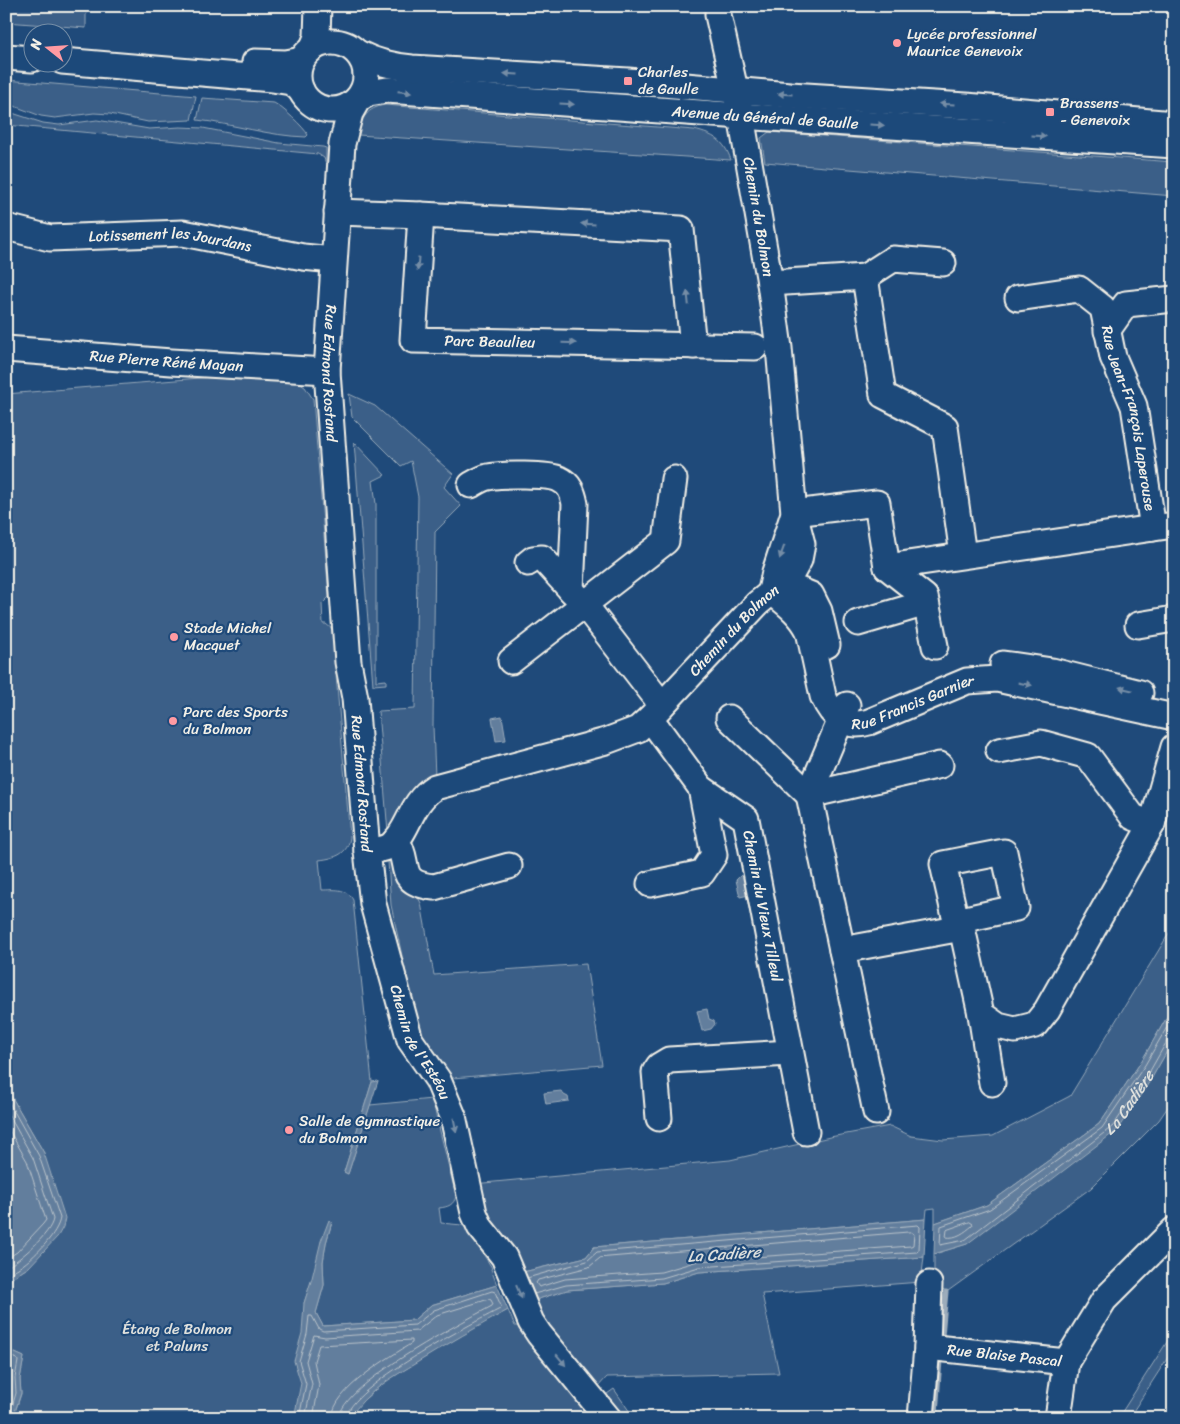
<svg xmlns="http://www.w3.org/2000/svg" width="1180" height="1424" viewBox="0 0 1180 1424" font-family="Sriracha,sans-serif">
<rect width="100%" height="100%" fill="#1f4a7a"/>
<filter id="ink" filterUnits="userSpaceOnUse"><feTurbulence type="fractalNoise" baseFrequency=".02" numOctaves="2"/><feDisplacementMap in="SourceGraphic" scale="10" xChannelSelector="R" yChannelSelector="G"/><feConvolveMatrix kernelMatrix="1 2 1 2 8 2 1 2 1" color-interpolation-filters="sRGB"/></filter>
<g filter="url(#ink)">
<path fill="#3a5f88" stroke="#97a8b8" d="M6,6H86V28L6,22Z
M6,80L196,96L191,120L148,122L110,114L94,113L55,118L41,116L6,103Z
M202,98L274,103C282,107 304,127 308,135L306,137C269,136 234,124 197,120Z
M385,105L694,130C714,135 724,140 731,160L358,135C361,118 367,108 385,105Z
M6,111L43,123L59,125L97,120L149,129L180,127L203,128L279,143L323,147L326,148V164L324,158L318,154L6,125Z
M769,132L1174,162V196L765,162L761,138Z
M212,377L297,382L305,387L313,399L329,597L322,604L323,624H326L332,629L350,837C348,854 336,858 319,860L322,890C334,890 346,887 353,900L372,1082L344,1172L348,1174L370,1105L432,1099L456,1196C454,1205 448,1207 439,1208L441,1223L462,1225L468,1230L492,1268L491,1269L497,1285L431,1305L414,1320L323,1326L316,1313L324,1285L323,1262L326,1243L332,1222L304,1303L356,1407L383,1383L462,1334L508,1310L515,1326H519L576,1401L592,1418H13L21,1394L20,1379L24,1357L6,1349V1291L12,1278L29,1267L44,1153L6,1087V394Z
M349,394L375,406L453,474L444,487L461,506L435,532L433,726L435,777L388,833L378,711L415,709L418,497L411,461L401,466L352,417Z
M354,442L385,475L373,481L376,504V681L386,680V684L373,685Z
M388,861H394L414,890L421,903L434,975L586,964L602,1065L453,1078L447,1085L439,1074L416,1020L391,905Z
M1174,925V1005L1141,1062L1099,1124L987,1205L935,1223V1208L927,1209L926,1219L594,1247L586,1257L519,1273L510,1260L473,1184L730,1160L830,1137L890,1126L911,1136L943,1140L993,1136L1070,1096Z
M1174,1039V1098L1159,1120L1091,1188L948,1291L934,1287V1254L967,1244L1150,1081Z
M924,1257L921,1282L762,1294L779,1373L607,1377L596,1389L590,1388L532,1301L567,1290L663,1283L699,1272Z
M1174,1331V1348L1130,1416L1131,1418H1118Z
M614,1389L634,1418H622L613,1405L603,1400L607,1394Z"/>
<path fill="#627e9d" stroke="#9cacbb" d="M502,716L506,740L496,741L492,718Z
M741,875L746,878L749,895L740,897L736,880Z
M1174,1005V1039L1150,1081L1117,1130L967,1244L934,1254L935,1223L987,1205L1099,1124L1141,1062Z
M707,1009L709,1019L714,1021L715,1024L711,1029L702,1031L697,1011Z
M378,1081L348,1174L344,1172L372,1082Z
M6,1087L44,1153L65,1218L63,1227L58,1236L29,1267L12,1278L6,1291Z
M561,1091L564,1095L568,1097L569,1101L546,1104L544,1093Z
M926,1219L924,1257L699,1272L663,1283L567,1290L532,1301L519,1273L586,1257L594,1247Z
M329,1220L332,1222L326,1243L323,1262L324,1285L316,1313L323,1326L414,1320L431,1305L497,1285L508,1310C477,1327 447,1344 418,1362C393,1377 365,1392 350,1418H294L301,1383L294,1361L302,1333L304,1303L312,1278L321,1241Z
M6,1349L24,1357L20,1379L21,1393L13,1418H6Z"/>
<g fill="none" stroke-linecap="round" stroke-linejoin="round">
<g stroke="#bac3ca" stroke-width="1">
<path id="s1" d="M1174,1015L1145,1065L1102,1128L990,1209L941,1226L940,1245L965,1240L1113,1126L1146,1078L1167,1041L1174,1038"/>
<path d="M6,1097L39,1156L60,1218C58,1233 36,1255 24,1264C18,1269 10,1271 6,1279"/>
<path d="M6,1110L33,1158L53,1219C51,1234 19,1260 6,1268"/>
<path d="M6,1125L27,1161L46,1220L43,1224L17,1252L6,1259"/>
<path d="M970,1222L973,1224L972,1226C965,1232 956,1239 946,1237L947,1230Z"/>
<path d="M911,1232L914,1234L913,1245L911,1246L698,1261L661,1272L565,1279L539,1287L536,1283L538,1280L589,1267L600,1258Z"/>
<path d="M527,1278L587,1261L597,1252L918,1225L920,1227L919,1250L917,1252L699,1267L662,1278L566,1285L534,1294"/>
<path d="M6,1355L17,1359L18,1361L15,1378L16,1393L9,1418"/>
<path d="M299,1418L306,1384L299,1361L307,1334L309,1316H312L319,1329L323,1331L415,1325L434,1310L492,1291L495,1292L501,1306L500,1309C471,1324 349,1387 346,1418"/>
<path d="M305,1418L312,1384L306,1361L314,1335L325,1337L417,1331L437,1315L489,1299L491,1300L493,1304L492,1306C462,1322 341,1385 339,1418"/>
<path d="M313,1418L319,1385L314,1361L319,1345L412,1340V1343C390,1357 333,1389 332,1418"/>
</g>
<path stroke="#9cacbb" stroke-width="5" d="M942,1336L946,1292
M936,1414L940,1360"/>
<g stroke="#f4f1e8" stroke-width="29">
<g id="minor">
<path id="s2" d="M718,6V15L741,116L770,283L779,348L794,513L775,572L771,591"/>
<circle cx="332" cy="76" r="34"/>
<path d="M313,47L317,37L318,6"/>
<path d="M360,54C377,63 393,66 412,68L628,81L790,95L966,106L1174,124"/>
<path d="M6,57L32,59"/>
<path d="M62,61L272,79L291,82L301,90"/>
<path d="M255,62L286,63L302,60"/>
<path id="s3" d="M358,99L350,113L342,144L327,371L348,662L355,698L367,851L373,904L410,1040L438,1080L453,1116L474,1213L480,1227L504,1257L531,1322L539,1334L608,1418"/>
<path id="s4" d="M358,99L369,93L387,90L741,116L1174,145"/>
<path d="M337,212L421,215L681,229L693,346"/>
<path id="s5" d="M421,215L413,340L755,347"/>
<path id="s6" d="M6,227L50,238L183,233L303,257L333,260"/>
<path d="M865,277L893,259L943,263"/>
<path d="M770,283L865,277L883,395L945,427L963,555"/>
<path id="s7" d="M1018,298L1079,289L1103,308L1113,357L1134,406L1153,528"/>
<path d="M1107,331L1126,304L1174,299"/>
<path id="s8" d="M6,349L171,362L327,371"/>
<path d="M471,485C476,482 482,478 488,477C500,474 549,474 559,479C570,484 573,493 575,504L571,590"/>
<path d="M794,513L877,503L887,567L925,597L935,646"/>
<path d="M528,563L533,559L542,558L584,604L662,705"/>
<path d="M887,567L1174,525"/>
<path id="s9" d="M771,591C786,603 801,614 809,631L823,696C832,717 846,729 869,722L967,681L997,679L1174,717"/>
<path d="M771,591L794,588L811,595L819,611L827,645"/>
<path d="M858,623L926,603"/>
<path d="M1138,625L1174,619"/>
<path d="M511,661L666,541L674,479"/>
<path d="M1003,664L1052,671L1140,693"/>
<path d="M847,705L809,795L842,950L962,928"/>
<path id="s10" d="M650,718L701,788L746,819L806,1132"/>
<path d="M729,718L809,795L940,765"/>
<path d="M999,751L1041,743L1088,756L1133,817L1152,824"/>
<path d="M396,840C412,863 394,883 434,887L509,866"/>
<path id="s11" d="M367,851C375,850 383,850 390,846C409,833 409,803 435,787L606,741L638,729L650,718L758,603L789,578L799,560L802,544L796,521"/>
<path d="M650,884L702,873L714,855L701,788"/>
<path d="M956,921L1016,908L1004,852L943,864L956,921L962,928L981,1014L998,1026L1015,1030L1035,1025L1047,1010L1152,824L1174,747"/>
<path d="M842,950L876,1112"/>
<path d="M981,1014L992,1083"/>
<path d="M659,1118L655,1072L659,1066L669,1060L790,1053"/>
<path id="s12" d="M929,1284L927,1347L1066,1362L1104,1300L1174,1230"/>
<path d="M921,1418L927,1347"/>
<path d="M1058,1418L1066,1362"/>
</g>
</g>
<use href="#minor" stroke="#1f4a7a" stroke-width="25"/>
</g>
<defs><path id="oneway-solid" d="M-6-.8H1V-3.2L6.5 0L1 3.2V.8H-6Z" transform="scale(1.25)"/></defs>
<g fill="#748da6">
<use href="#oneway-solid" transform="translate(511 74) rotate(-176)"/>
<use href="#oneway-solid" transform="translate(405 92) rotate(5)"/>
<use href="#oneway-solid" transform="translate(785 94) rotate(-176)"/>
<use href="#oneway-solid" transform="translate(567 104) rotate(4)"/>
<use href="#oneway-solid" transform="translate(947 104) rotate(-176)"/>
<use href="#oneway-solid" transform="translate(877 125) rotate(4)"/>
<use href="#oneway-solid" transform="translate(1039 136) rotate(4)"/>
<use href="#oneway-solid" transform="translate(588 224) rotate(-177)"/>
<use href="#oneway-solid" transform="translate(418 264) rotate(94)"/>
<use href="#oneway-solid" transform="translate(688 298) rotate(-96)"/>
<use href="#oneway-solid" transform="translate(569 343) rotate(1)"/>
<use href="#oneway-solid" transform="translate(782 552) rotate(110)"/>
<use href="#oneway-solid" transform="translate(1025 684) rotate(11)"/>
<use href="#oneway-solid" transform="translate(1126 689) rotate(-166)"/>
<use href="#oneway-solid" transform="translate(455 1125) rotate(78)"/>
<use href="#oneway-solid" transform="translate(519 1292) rotate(67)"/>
<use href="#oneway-solid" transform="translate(561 1360) rotate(50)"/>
</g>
</g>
<g fill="#ff9aa2" stroke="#1f4a7a" stroke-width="2">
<circle cx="897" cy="43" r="5"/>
<rect x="623" y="76" width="10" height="10" rx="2.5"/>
<rect x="1045" y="107" width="10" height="10" rx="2.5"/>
<circle cx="174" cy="637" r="5"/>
<circle cx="173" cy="721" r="5"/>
<circle cx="289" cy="1130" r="5"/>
</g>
<g text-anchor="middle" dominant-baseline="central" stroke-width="4.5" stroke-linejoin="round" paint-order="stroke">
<g font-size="15" fill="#f4f1e8" stroke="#1f4a7a" text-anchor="start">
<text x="907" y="34">Lycée professionnel<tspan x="907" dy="17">Maurice Genevoix</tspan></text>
<text x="638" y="72">Charles<tspan x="638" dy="17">de Gaulle</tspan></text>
<text x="1060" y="103">Brassens<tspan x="1060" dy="17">- Genevoix</tspan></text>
<text x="184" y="628">Stade Michel<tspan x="184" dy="17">Macquet</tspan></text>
<text x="183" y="712">Parc des Sports<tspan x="183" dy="17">du Bolmon</tspan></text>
<text x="299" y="1121">Salle de Gymnastique<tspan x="299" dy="17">du Bolmon</tspan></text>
</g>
<g font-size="15" fill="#f4f1e8" stroke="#1f4a7a">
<text stroke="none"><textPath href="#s4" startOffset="410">Avenue du Général de Gaulle</textPath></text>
<text stroke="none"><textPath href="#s2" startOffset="215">Chemin du Bolmon</textPath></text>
<text stroke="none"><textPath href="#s6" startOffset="166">Lotissement les Jourdans</textPath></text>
<text stroke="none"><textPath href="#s5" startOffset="202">Parc Beaulieu</textPath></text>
<text stroke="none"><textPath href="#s8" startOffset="161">Rue Pierre Réné Mayan</textPath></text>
<text stroke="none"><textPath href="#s3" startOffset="278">Rue Edmond Rostand</textPath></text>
<text stroke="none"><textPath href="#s7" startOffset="206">Rue Jean-François Laperouse</textPath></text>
<text stroke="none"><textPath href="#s11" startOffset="448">Chemin du Bolmon</textPath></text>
<text stroke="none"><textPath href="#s9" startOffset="229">Rue Francis Garnier</textPath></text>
<text stroke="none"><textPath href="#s3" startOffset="690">Rue Edmond Rostand</textPath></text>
<text stroke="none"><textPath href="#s10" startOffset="230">Chemin du Vieux Tilleul</textPath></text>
<text stroke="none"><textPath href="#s3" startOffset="958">Chemin de l'Estéou</textPath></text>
<text stroke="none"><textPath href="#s12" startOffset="141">Rue Blaise Pascal</textPath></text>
</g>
<g font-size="15" fill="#e1e2de" stroke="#1f4a7a">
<text x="177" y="1329">Étang de Bolmon<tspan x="177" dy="17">et Paluns</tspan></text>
</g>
<g font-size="16" font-style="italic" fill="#dee0dd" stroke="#1f4a7a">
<text stroke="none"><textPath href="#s1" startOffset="584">La Cadière</textPath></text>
<text transform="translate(724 1254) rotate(-4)">La Cadière</text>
</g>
</g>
<rect width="1180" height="1424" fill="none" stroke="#1f4a7a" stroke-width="25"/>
<rect x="12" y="12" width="1155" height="1399" fill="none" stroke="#f4f1e8" stroke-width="2" filter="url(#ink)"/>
<g transform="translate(48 48) rotate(287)"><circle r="24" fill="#1f4a7a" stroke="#748da6"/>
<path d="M0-4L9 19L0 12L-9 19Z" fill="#ff9aa2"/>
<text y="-8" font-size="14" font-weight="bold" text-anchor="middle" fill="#f4f1e8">N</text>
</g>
</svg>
